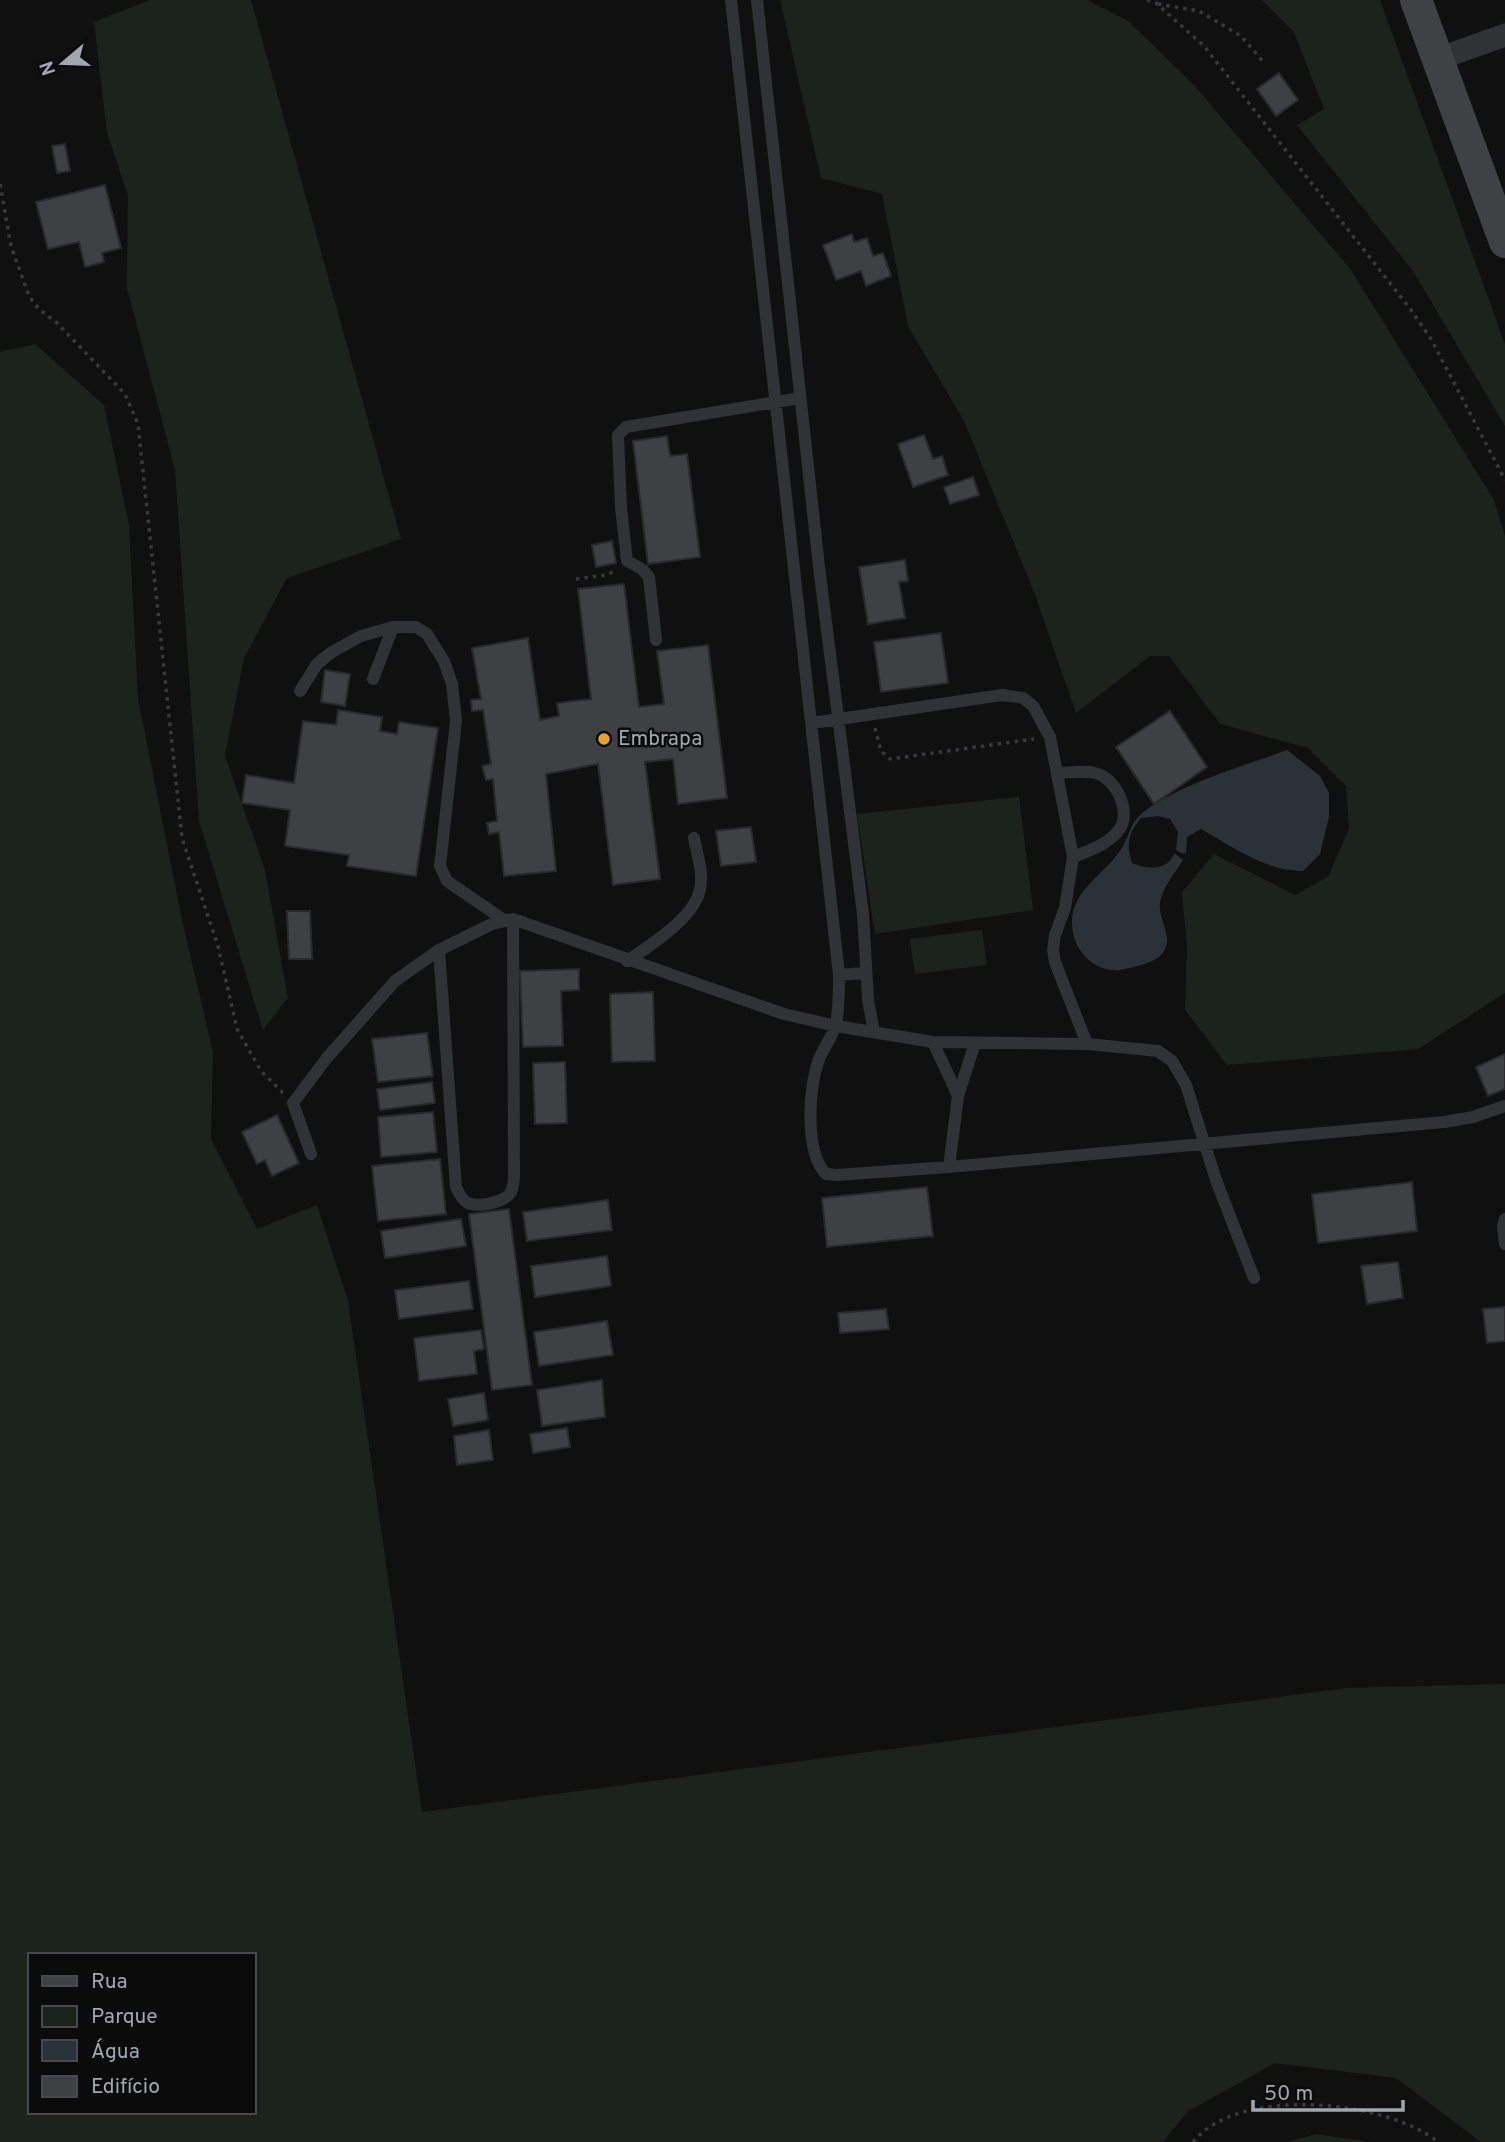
<svg xmlns="http://www.w3.org/2000/svg" width="1505" height="2142" viewBox="0 0 1505 2142" font-family="Overpass,sans-serif">
<rect width="100%" height="100%" fill="#101011"/>
<path fill="#1c231d" fill-rule="evenodd" d="M150,0H251L401,539L287,578L244,658L225,756L265,870L288,998L263,1030L199,821L175,470L127,288L128,196L107,132L94,22Z
M780,0H1087L1127,20L1195,86L1351,270L1494,500L1505,536V993L1418,1049L1227,1065L1185,1010L1187,947L1182,892L1214,854L1295,895L1328,877L1349,829L1346,786L1308,748L1220,724L1169,656H1150L1076,713L1034,592L964,421L908,326L882,194L821,178Z
M1262,0H1380L1505,344V426L1413,271L1297,125L1324,109L1294,32Z
M35,344L104,405L129,525L138,699L182,920L213,1052L211,1139L257,1229L317,1205L348,1301L422,1812L1346,1688L1505,1684V2142H1481L1396,2078L1275,2063L1187,2112L1163,2142H0V352ZM30,1955H254V2112H30Z
M1019,797L1033,910L875,934L857,814Z
M982,930L987,965L915,974L910,939Z
M1316,2134L1370,2142H1287Z"/>
<path fill="#2a3238" d="M1287,750L1320,776L1329,793V817L1320,854L1303,871C1265,871 1233,847 1201,829L1187,837L1186,852L1183,854L1176,850L1178,832L1170,819L1158,816L1141,818C1128,833 1126,844 1132,863C1146,869 1168,872 1174,853L1183,860C1175,873 1163,887 1160,902C1157,921 1178,940 1159,957C1151,963 1139,966 1129,968C1125,969 1118,971 1114,970C1089,969 1072,946 1072,923C1071,889 1109,872 1123,846C1130,834 1130,824 1141,814C1178,784 1242,767 1287,750Z"/>
<path fill="#3f4044" stroke="#2a2a2d" stroke-width="2" d="M1279,73L1298,100L1276,116L1257,89Z
M65,144L70,171L57,173L52,146Z
M105,185L121,248L102,253L104,262L85,267L79,242L48,249L36,202Z
M852,234L854,242L867,238L873,256L883,253L891,276L866,286L861,271L836,280L823,245Z
M924,435L933,459L942,456L948,475L913,487L898,444Z
M667,436L670,456L687,454L700,557L648,564L633,441Z
M973,477L979,495L950,504L944,487Z
M612,541L616,563L596,567L592,545Z
M905,560L908,581L899,582L905,618L868,624L859,567Z
M624,584L639,707L664,704L657,651L708,645L727,798L678,804L673,759L645,762L660,879L613,885L598,764L546,774L556,871L504,876L499,832L489,834L487,823L497,821L493,779L486,780L482,766L491,764L483,710L472,711L471,700L481,699L472,648L528,638L540,720L559,716L557,703L591,699L578,589Z
M941,633L948,683L881,692L874,642Z
M325,670L350,674L345,706L321,702Z
M338,710L382,717L380,731L397,734L399,722L438,728L416,876L347,866L349,855L285,846L290,810L242,803L246,775L294,783L303,721L336,725Z
M1170,711L1207,767L1154,804L1116,747Z
M751,827L756,862L721,866L716,831Z
M287,911H310L312,959H289Z
M579,969V990L561,991L563,1046L523,1047L520,971Z
M653,992L655,1061L612,1062L610,994Z
M427,1033L433,1076L378,1082L372,1039Z
M1505,1054V1089L1488,1096L1476,1067Z
M565,1062L567,1123L535,1124L533,1063Z
M432,1082L435,1103L380,1110L377,1089Z
M433,1112L437,1152L381,1157L378,1117Z
M277,1115L299,1163L272,1176L265,1160L257,1164L242,1132Z
M440,1159L446,1214L378,1221L372,1166Z
M1412,1182L1417,1231L1318,1243L1312,1194Z
M927,1187L933,1236L827,1247L822,1198Z
M608,1200L612,1230L527,1241L523,1212Z
M509,1209L532,1385L492,1390L469,1214Z
M461,1219L466,1246L385,1258L381,1231Z
M607,1256L611,1286L535,1297L531,1266Z
M1398,1262L1403,1298L1367,1304L1361,1266Z
M469,1281L473,1309L399,1319L395,1290Z
M1505,1307V1341L1487,1343L1483,1309Z
M886,1309L889,1329L840,1333L838,1313Z
M607,1321L613,1355L539,1366L534,1332Z
M481,1330L484,1349L474,1351L477,1374L419,1381L414,1338Z
M602,1380L605,1417L542,1426L537,1390Z
M484,1393L488,1420L453,1426L448,1399Z
M567,1428L570,1447L533,1453L530,1434Z
M489,1430L493,1460L457,1465L454,1436Z"/>
<g fill="none" stroke-linecap="round" stroke-linejoin="round">
<path stroke="#37393c" stroke-width="3.5" stroke-dasharray="3.5 5" stroke-linecap="butt" d="M1147,0L1156,3L1204,46L1411,310L1431,339L1505,480
M1158,4L1199,11L1241,36L1265,64
M0,184L11,246L29,296L38,308L57,323L125,394L138,424L182,838L218,946L237,1029L261,1071L283,1093
M576,579L606,575L615,571
M875,728L881,751L890,759L1034,739
M1193,2142C1238,2085 1387,2100 1438,2142"/>
<path stroke="#313235" stroke-width="12" d="M731,0L839,975C839,991 839,1009 836,1024C833,1036 824,1047 819,1059C809,1087 804,1151 826,1174L837,1175L949,1167L958,1096L933,1042
M757,0L819,567L863,914L868,1000L874,1032
M656,640L649,577L642,569L627,561L621,508L618,435L626,427L800,398
M373,679L393,627
M300,691L317,664L332,652L361,636L393,627H416L427,634L444,661L452,684L456,721L440,866L447,881L504,920
M812,723L1002,695L1023,698L1033,706L1050,737L1073,857L1065,908L1055,935L1053,950L1055,962L1087,1044
M1057,773C1068,773 1083,770 1095,773C1117,778 1132,813 1119,830C1109,844 1088,851 1073,857
M439,950L456,1187C458,1191 461,1198 465,1201C474,1209 505,1203 511,1192C515,1184 514,1173 514,1164L513,919
M627,961C649,946 692,919 699,893C705,876 697,855 694,838
M839,975L866,973
M958,1096L975,1043
M311,1154L293,1103L326,1059L395,981L439,950L492,924L513,919L784,1014L836,1026L933,1042L1087,1044L1158,1051L1172,1061L1186,1085L1216,1180L1254,1278
M949,1167L1444,1122L1473,1117L1505,1106
M1505,1219L1503,1226L1505,1244"/>
<path stroke="#313235" stroke-width="23" d="M1438,59L1505,35"/>
<path stroke="#3f4145" stroke-width="32" d="M1416,0L1505,242"/>
</g>
<circle fill="#e5a133" stroke="#0b0b0c" stroke-width="2.5" cx="604" cy="739" r="7"/>
<g text-anchor="middle" dominant-baseline="central" stroke-width="5" stroke-linejoin="round" paint-order="stroke">
<g font-size="21" fill="#a1a7b1" stroke="#0b0b0c" text-anchor="start">
<text x="618" y="739">Embrapa</text>
</g>
</g>
<rect x="28" y="1953" width="228" height="161" fill="#0b0b0c" stroke="#47494e" stroke-width="2"/>
<rect x="42" y="1976" width="35" height="10" fill="#3f4145" stroke="#47494e" stroke-width="2"/>
<text x="91" y="1988" font-size="21" fill="#a1a7b1">Rua</text>
<rect x="42" y="2006" width="35" height="21" fill="#1c231d" stroke="#47494e" stroke-width="2"/>
<text x="91" y="2023" font-size="21" fill="#a1a7b1">Parque</text>
<rect x="42" y="2040" width="35" height="21" fill="#2a3238" stroke="#47494e" stroke-width="2"/>
<text x="91" y="2058" font-size="21" fill="#a1a7b1">Água</text>
<rect x="42" y="2076" width="35" height="21" fill="#3f4044" stroke="#47494e" stroke-width="2"/>
<text x="91" y="2093" font-size="21" fill="#a1a7b1">Edifício</text>
<g transform="translate(63 63) rotate(251)" stroke="#0b0b0c" stroke-width="5" paint-order="stroke">
<path d="M0-5L12 26L0 18L-12 26Z" fill="#a1a7b1"/>
<text y="-10" font-size="19" font-weight="bold" text-anchor="middle" fill="#a1a7b1">N</text>
</g>
<path d="M1253 2100v10h150v-10" fill="none" stroke="#a1a7b1" stroke-width="3.5"/>
<text x="1264" y="2100" font-size="21" fill="#a1a7b1" stroke="#0b0b0c" stroke-width="5" paint-order="stroke">50 m</text>
</svg>
